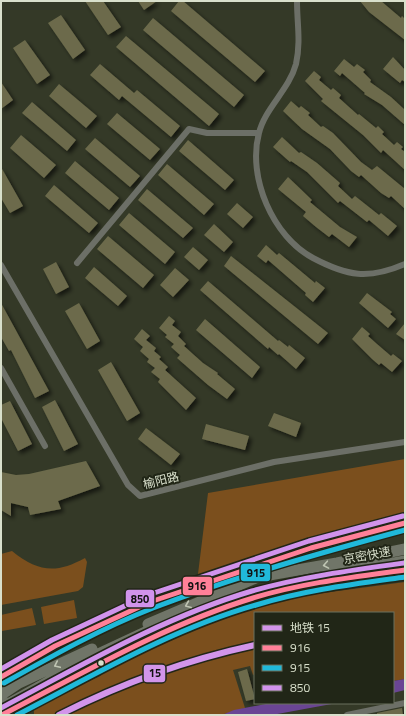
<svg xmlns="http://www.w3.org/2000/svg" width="406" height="716" viewBox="0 0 406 716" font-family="'Titillium Web','Noto Sans SC',sans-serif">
<defs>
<filter id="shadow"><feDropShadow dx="3" dy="3" stdDeviation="2" flood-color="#0009"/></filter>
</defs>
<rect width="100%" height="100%" fill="#343927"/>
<path fill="#7b4f1d" d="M405,459V518L348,532L197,582L208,493Z
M12,551C38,572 56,574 85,558L87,562L83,587L78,591L1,605V554Z
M405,582V679L393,681V613H255V674L253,675L250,666L233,670L245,708L221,715H34V709L45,701L100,676L128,649L215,617L271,600Z
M74,600L77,618L44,624L41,607Z
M32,608L36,625L2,631L1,615Z"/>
<path fill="#6a4594" d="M405,679V690L393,693V681Z
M271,703H337L272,715H222L234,710Z"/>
<path fill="#6c6b4b" filter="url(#shadow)" d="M85,1H103L121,27L108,35Z
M138,1H157L144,10Z
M179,1H183L265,71L255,82L171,11Z
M360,1H381L401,18L402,16L405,19V40L369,12Z
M61,15L85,50L73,59L48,23Z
M153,18L244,95L234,107L143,30Z
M126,36L219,114L209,126L116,47Z
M25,40L50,75L37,84L13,48Z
M393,57L405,70V82L402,80L400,83L383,69Z
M344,59L354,67L357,64L365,70L363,72L371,80L370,82L391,97L405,110V125L382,105L364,94L365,93L342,73L340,76L334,71Z
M100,64L134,93L137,90L180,126L171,137L122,96L119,100L90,75Z
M314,71L321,77L319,80L331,90L333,88L341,95L339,98L358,115L359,114L376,128L378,126L384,132L382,134L394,145L397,142L403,147L401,149L405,152V170L383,150L381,153L363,135L321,101L323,99L305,81Z
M1,82L13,100L1,109Z
M59,84L97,116L86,128L49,96Z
M291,101L299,108L301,106L310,113L308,115L321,127L323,126L333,133L361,162L372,170L377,166L405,189V209L391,196L389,198L381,193L361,175L359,177L351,171L330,149L302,129L283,111Z
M32,102L76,140L67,151L22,113Z
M117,113L160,149L150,160L107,124Z
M21,135L56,165L44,178L10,148Z
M282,137L299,153L301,152L317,163L340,183L338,186L352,199L355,196L379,215L381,213L397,226L388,236L369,220L367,222L340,201L338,203L307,172L291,161L290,162L273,147Z
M95,138L140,176L130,187L85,149Z
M188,140L234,180L225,190L179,151Z
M75,161L119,198L109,210L65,173Z
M167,164L214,204L204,215L158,175Z
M1,167L23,206L10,213L1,198Z
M288,177L312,200L310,202L340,227L357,237L349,247L332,234L329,237L316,227L303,216L306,212L278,189Z
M54,185L98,223L89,233L45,196Z
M147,189L193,228L183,238L138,200Z
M237,203L253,217L243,228L227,214Z
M129,213L175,252L165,264L119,225Z
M214,224L233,242L224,252L204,235Z
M108,236L154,275L143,288L97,249Z
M266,245L277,255L279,253L315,283L316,281L325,288L313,302L305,295L306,293L268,260L266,263L257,256Z
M193,247L208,260L199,270L184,257Z
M231,256L328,333L318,344L224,266Z
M56,262L69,287L56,294L43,269Z
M94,267L127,296L118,306L85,278Z
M175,268L189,280L173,297L160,285Z
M208,281L278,341L279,340L288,347L289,345L305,358L296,369L279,354L278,355L269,347L268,349L200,290Z
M367,293L392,312L390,314L396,319L388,328L359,303Z
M1,303L49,391L35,398L11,350L9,351L1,337Z
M79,303L100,341L87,349L65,311Z
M169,316L175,321L172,325L181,332L178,336L186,344L184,346L203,363L218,373L217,374L235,389L227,399L208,385L177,358L180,355L171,347L174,344L165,337L167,335L159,328Z
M205,319L260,367L252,378L196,330Z
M405,323V340L396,334Z
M362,327L370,334L368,336L377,344L391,356L393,354L402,361L392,372L381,363L379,365L372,359L352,339Z
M142,329L150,336L146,340L156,348L154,351L161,357L159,359L168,367L165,370L196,398L186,410L158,382L160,379L151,372L155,368L147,362L149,359L140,351L143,347L134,339Z
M111,362L140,413L127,421L98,370Z
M55,400L78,444L64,451L42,407Z
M10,401L32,444L18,451L1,418V405Z
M274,413L301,423L296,437L268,426Z
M206,424L249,436L245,450L202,439Z
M146,428L180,454L171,465L138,439Z
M86,461L100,486L58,501L61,509L30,515L28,507L11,503V516L1,510V472L16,475L29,474Z
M247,669L255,699L246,701L238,672Z
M402,708L403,715H377V713Z"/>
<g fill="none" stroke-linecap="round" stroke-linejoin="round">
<path stroke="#6c6f67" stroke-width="6" d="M297,1C297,24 301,41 296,64C289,90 265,108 259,133C247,177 273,237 313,258C347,276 368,280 405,264
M77,263L189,129L207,133H259
M1,265L128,485L140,496L274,462L405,442
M1,368L45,446
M347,715L405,703"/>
<path stroke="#6e7067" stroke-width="8" d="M324,581L405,570
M203,584L311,548L405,523
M1,677L55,646L150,602L186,590
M2,715L101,663L221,610"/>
<path stroke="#6b6f62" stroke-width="9" d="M3,699L13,715"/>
<path stroke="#707568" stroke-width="11" d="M181,592L233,582
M148,624L258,577L337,563L405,549
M1,695L19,683L92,649
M1,708L94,656L154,628L225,603L334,574L405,561"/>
<g stroke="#212617" stroke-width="8">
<path id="bus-1" d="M1,677L55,646L150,602L311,548L405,523
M2,715C83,673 165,625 253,598C302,583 354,577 405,570"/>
</g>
<g stroke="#212617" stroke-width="8">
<path id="bus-2" d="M4,683C52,656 102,628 153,608C235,577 320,553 405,530
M17,715C94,675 172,629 256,605C305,590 355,584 405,577"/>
</g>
<g stroke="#212617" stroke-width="8">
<path id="bus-3" d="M1,669L52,640L148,595L309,541L403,516
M1,708C82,665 164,617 252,591C301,577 353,570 404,563"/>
</g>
<use href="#bus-1" stroke="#ff8098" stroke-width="5"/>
<use href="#bus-2" stroke="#20b9da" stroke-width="5"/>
<use href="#bus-3" stroke="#d193ec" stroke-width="5"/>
<g stroke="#212617" stroke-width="9">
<path id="metro-1" d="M59,715C122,683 186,660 255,645"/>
</g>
<use href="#metro-1" stroke="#d295ea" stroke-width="6"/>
</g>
<defs><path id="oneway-chevron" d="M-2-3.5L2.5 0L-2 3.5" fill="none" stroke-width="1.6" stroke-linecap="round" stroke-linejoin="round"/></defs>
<g stroke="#bfc5b3">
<use href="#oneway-chevron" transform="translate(326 565) rotate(170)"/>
<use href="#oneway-chevron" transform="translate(188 605) rotate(158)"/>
<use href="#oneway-chevron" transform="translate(57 665) rotate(155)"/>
</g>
<circle fill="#d9e0cc" stroke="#212617" stroke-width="1.5" cx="101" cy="663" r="3.5"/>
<g text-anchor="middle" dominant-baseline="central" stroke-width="4" stroke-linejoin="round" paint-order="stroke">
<g font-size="12" fill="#d9e0cc" stroke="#212617">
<text transform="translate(161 480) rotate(-14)">榆阳路</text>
<text transform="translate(367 555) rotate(-10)">京密快速</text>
</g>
</g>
<g stroke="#212617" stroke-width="1.5">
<rect x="240" y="563" width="31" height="19" rx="4" fill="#20b9da"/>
<rect x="182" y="576" width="31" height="20" rx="4" fill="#ff8098"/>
<rect x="125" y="589" width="30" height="19" rx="4" fill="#d193ec"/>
<rect x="143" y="664" width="23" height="19" rx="4" fill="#d295ea"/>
</g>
<g font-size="11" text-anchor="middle" font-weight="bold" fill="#111">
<text x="256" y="577">915</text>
<text x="197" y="590">916</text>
<text x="140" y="603">850</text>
<text x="155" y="677">15</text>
</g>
<rect width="406" height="716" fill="none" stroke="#d9e0cc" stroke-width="4"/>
<rect x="254" y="612" width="140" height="92" fill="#212617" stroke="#6b705f"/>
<rect x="262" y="625" width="20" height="6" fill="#d295ea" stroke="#6b705f"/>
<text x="290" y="632" font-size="12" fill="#d9e0cc">地铁 15</text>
<rect x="262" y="645" width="20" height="6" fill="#ff8098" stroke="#6b705f"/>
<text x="290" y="652" font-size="12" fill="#d9e0cc">916</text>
<rect x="262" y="665" width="20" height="6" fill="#20b9da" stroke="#6b705f"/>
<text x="290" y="672" font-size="12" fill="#d9e0cc">915</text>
<rect x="262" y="685" width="20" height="6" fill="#d193ec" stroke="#6b705f"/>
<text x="290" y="692" font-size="12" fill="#d9e0cc">850</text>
</svg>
